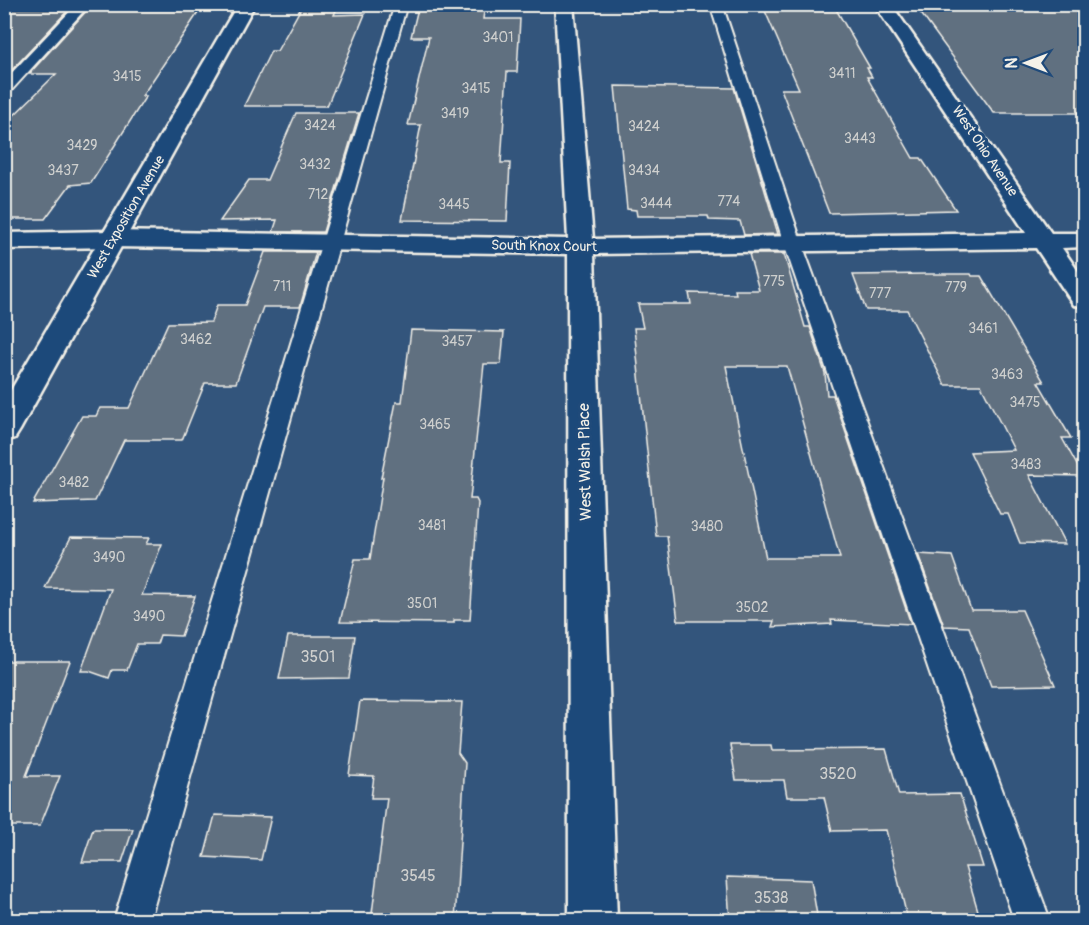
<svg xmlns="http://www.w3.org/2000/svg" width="1089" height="925" viewBox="0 0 1089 925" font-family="Pangolin,sans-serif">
<rect width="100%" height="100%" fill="#33557c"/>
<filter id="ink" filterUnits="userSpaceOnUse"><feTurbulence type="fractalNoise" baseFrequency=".0167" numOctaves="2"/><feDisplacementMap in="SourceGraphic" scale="12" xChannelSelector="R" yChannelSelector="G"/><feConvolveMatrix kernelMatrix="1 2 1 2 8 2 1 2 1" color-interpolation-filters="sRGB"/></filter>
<g filter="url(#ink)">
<path fill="#616f80" stroke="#f4f1e8" stroke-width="1.5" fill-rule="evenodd" d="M204,4L142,96H146L91,183L70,185L45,219H4V125L56,74H29L90,7Z
M419,4H485L483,19H520L517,72H507L501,163H510L507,221L402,220L421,125H408L429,37H411Z
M762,4H833L870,68H867L872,77H867L913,158H921L956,210L829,213L781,89H799Z
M914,4H1084V113H994Z
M71,7L8,74H4V8Z
M301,8H337L334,15L365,14L327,106H244L271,51H277Z
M615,86L734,88L778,234L744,235L740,221L709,220L708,216H637L636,210L627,209Z
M296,113H359L323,232H273L277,220L220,221L249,180H267Z
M265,252H316L300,307H263L236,383H205L182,440H124L95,501L33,503L82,416H96L100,408H129L168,323L211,322L217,305H245Z
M749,254H784L805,327H810L825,373L827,395H833L911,624L831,620L832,624L772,627L774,621H678L667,536H656L634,328H643L638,304H691L689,293L736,294L735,290H759ZM726,366H787L840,558H766Z
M928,274H971L972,276H981L1044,382H1038L1071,438H1062L1083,476L1029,475L1065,544L1020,543L1008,514H1000L970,452L1014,450L981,385H945L907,310H866L853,275Z
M411,330L504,332L501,364H484L470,499H476L478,503L470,620H454V623L340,622L355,559H370L383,477L381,478L396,402H402Z
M71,537L149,538L146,544H162L142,595L195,596L181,636L160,635L157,644H137L127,670H112L109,678L89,671H81L111,589L45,588Z
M918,554L952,556L971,610H1022L1055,685L991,686L969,627L944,626Z
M288,636H355L349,678L279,679Z
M4,661H70L26,776H60L40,826H4Z
M360,701L462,702L458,753L465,763L455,921H371L387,798H371L374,776L349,775Z
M730,745H771L772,750L886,749L899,795L960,794L983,867H965L981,921H908L886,830L832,831L824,797H787L784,780H736Z
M215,815L271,817L261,860L204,857Z
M93,829H133L122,862H82Z
M727,877L811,880L818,921H730Z"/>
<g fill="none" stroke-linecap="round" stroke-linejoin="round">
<g stroke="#f4f1e8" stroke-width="4">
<path id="service" d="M77,4H90L9,93L4,94V81Z
M395,4H407L150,920H114Z
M710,4H722L802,244L1050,920H1014L784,244Z"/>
</g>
<g stroke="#f4f1e8" stroke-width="5">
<path id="minor" d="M555,4H573L593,239L1026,233L874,4H891L1051,233H1084V247L1062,248L1084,280V307L1074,305L1036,248L594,254L617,920H569L568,254L113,247L4,249V233L113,231L568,239Z"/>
</g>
<g stroke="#f4f1e8" stroke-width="5">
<path id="tertiary" d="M238,4H255L20,430L15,438L4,441V402Z"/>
</g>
<use href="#service" fill="#1f4a7a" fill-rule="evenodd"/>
<use href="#minor" fill="#1f4a7a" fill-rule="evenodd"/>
<use href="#tertiary" fill="#1f4a7a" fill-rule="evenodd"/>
</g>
</g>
<g text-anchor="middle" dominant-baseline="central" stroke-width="6" stroke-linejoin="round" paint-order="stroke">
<g font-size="14" fill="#cfd0ce">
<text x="498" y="37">3401</text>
<text x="842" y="73">3411</text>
<text x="127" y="76">3415</text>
<text x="476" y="88">3415</text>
<text x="455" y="113">3419</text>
<text x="320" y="125">3424</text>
<text x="644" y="126">3424</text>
<text x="860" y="138">3443</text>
<text x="82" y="145">3429</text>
<text x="315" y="164">3432</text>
<text x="63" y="170">3437</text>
<text x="644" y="170">3434</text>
<text x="318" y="194">712</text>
<text x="729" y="201">774</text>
<text x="656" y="203">3444</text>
<text x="454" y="204">3445</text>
<text x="774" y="281">775</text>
<text x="282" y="286">711</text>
<text x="956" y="287">779</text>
<text x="880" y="293">777</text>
<text x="983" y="328">3461</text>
<text x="196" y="339">3462</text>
<text x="457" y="341">3457</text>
<text x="1007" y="374">3463</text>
<text x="1025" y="402">3475</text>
<text x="435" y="424">3465</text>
<text x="1026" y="464">3483</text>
<text x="74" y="482">3482</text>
<text x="432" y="525">3481</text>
<text x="707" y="526">3480</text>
<text x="109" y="557">3490</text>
<text x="422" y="603">3501</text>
<text x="752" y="607">3502</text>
<text x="149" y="616">3490</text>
</g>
<g font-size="14" fill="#f4f1e8" stroke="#1f4a7a">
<text transform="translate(985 151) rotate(56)">West Ohio Avenue</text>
<text transform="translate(126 217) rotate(-60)">West Exposition Avenue</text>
<text transform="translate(544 246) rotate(1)">South Knox Court</text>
</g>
<g font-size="16" fill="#f4f1e8" stroke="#1f4a7a">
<text transform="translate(585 462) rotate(-91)">West Walsh Place</text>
</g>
<g font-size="16" fill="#cfd0ce">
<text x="318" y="657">3501</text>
<text x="838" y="774">3520</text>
<text x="418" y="876">3545</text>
<text x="771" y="898">3538</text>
</g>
</g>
<rect width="1089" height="925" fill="none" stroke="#1f4a7a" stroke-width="24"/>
<rect x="12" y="12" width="1065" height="901" fill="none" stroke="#f4f1e8" stroke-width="2" filter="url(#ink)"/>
<g transform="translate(1026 63) rotate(270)" stroke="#1f4a7a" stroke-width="4.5" paint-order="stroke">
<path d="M0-4.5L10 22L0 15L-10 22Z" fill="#f4f1e8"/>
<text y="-9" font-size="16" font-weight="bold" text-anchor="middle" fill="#f4f1e8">N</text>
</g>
</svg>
